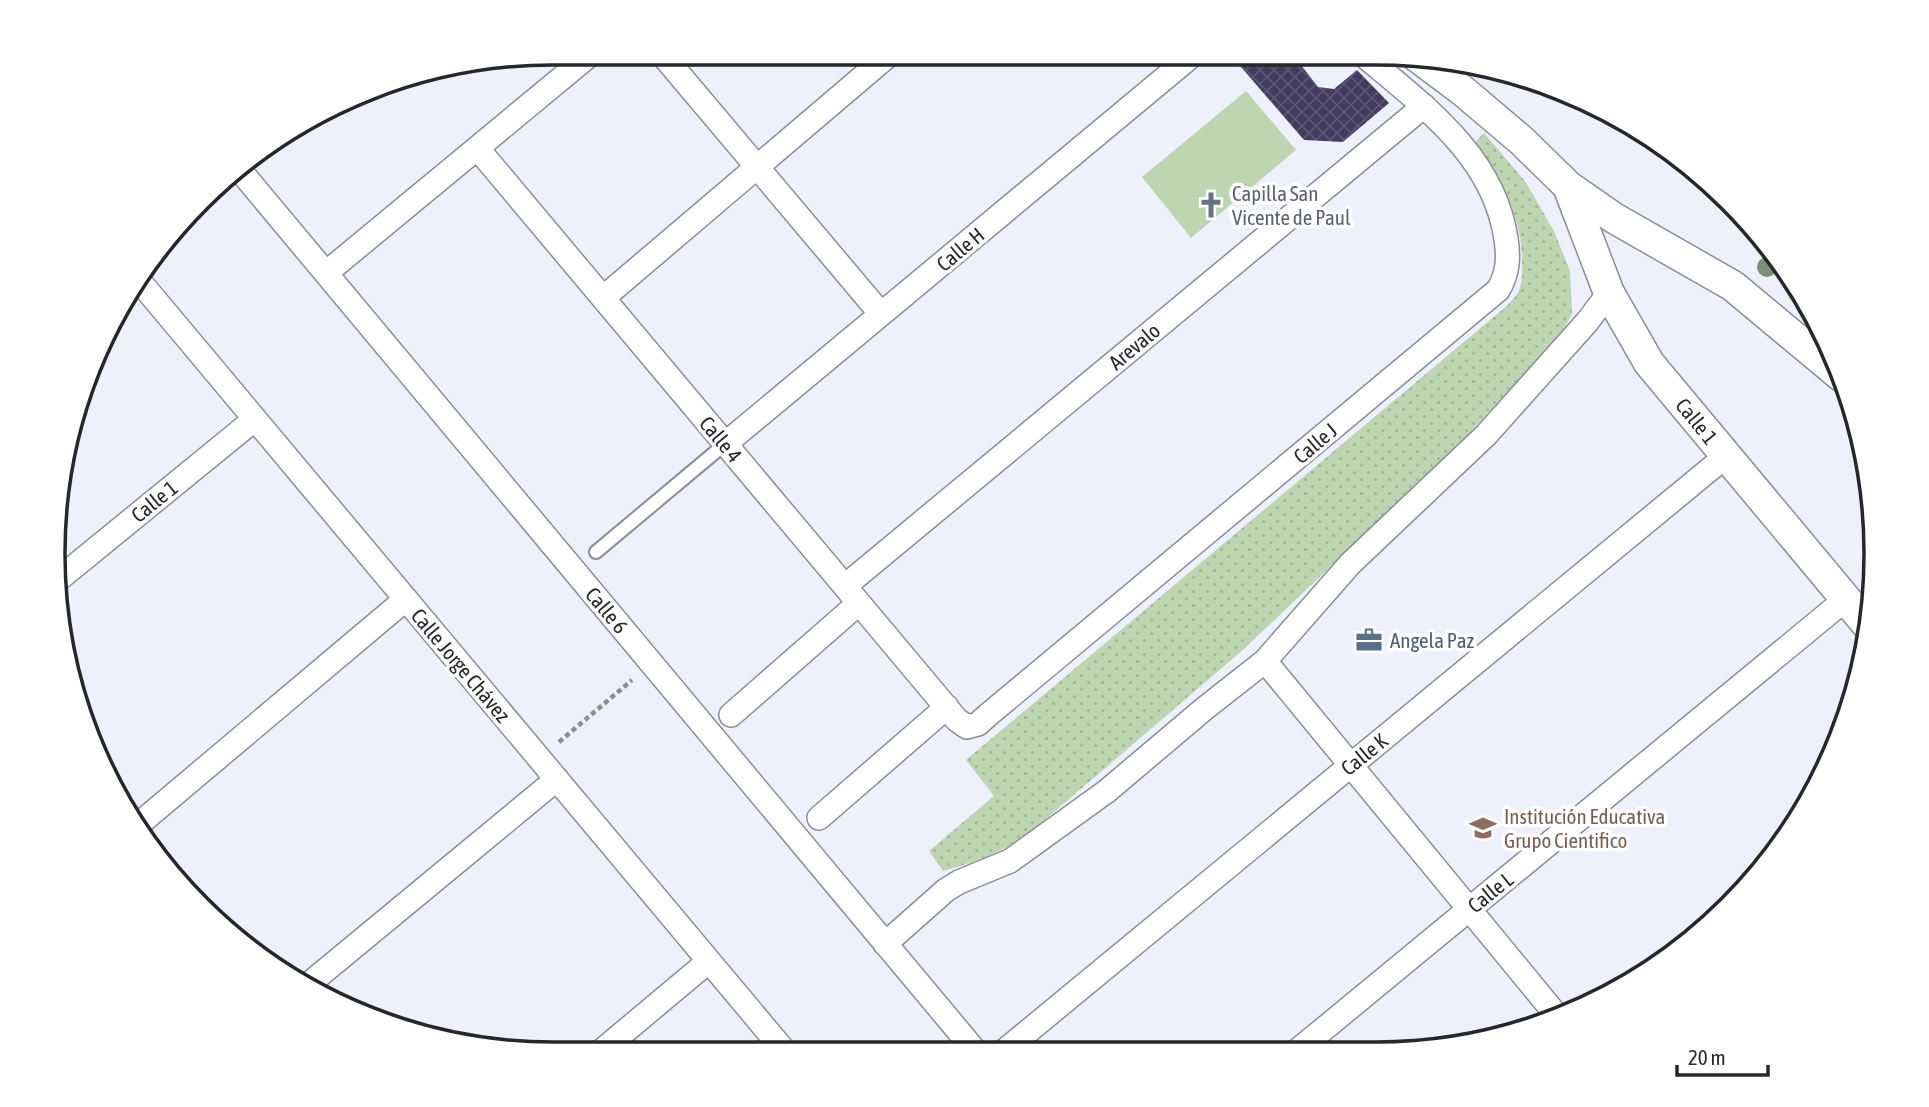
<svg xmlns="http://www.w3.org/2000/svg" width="1929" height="1107" viewBox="0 0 1929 1107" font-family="'Asap Condensed',sans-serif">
<defs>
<pattern id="grass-dots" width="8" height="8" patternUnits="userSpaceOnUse" patternTransform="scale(1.75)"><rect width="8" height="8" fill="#bed5b2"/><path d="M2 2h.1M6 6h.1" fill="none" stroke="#a3b799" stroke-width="1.8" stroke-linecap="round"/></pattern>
<pattern id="building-cross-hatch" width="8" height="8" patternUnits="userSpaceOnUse" patternTransform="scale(1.75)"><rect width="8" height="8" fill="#443c60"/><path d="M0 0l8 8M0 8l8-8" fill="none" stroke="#5c5673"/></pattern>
</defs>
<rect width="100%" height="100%" fill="#eef0fb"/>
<path fill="url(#grass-dots)" d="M1484,133L1525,181L1554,231L1570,271L1572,314L1560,335L1461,442L1244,649L1026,836C999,853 974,863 943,871L929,851L994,796L966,760L1509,304C1512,300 1517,295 1519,291C1523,281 1522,268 1522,258C1521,213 1500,178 1475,142Z"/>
<path fill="#bed5b2" d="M1246,91L1296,150L1191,238L1142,177Z"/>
<path fill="url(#building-cross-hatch)" d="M1229,53H1314L1301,65L1318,87L1334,89L1357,70L1389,103L1343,142L1304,140Z"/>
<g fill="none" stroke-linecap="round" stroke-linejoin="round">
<g stroke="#8b8d97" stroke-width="16">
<path id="service" d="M596,552L725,444"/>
</g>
<g stroke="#8b8d97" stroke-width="26">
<path id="minor" d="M661,53L881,314
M478,149L957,720L967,727L978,724L988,715L1498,290C1508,274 1509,258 1506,239C1494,155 1421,104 1361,53
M238,168L976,1052
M326,273L592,53
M136,277L786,1053
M603,298L891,53
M725,444L1195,53
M54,583L255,419
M845,586L1424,106
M1265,661L1558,1017
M731,715L859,603
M819,818L947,707
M139,824L406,599
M885,944L946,890L959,882L1010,861L1107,791L1204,709L1265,661L1350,564L1486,435L1587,322L1609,293
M304,988L557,779
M1297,1051L1846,599
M1003,1052L1726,456
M599,1053L709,961"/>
</g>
<g stroke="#8b8d97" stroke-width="33">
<path id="tertiary" d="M1415,55L1463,91L1522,141L1568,186L1609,293L1649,363L1870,628
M1568,186L1614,218L1733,286L1841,376"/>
</g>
<path stroke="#8c8e95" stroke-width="4.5" stroke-dasharray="5 3.5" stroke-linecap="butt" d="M559,742L632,680"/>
<use href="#service" stroke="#fff" stroke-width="12"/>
<use href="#minor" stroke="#fff" stroke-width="23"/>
<use href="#tertiary" stroke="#fff" stroke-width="30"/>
</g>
<circle fill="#7d9074" cx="1767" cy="267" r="10"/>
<defs>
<g id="church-bare" transform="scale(2.1)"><path d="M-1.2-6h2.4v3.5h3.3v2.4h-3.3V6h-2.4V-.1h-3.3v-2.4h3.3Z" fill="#6b7280" stroke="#fff" stroke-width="2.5" paint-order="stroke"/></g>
<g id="office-bare" transform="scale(2.1)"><path d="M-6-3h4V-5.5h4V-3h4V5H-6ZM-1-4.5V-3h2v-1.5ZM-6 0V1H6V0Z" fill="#5c6f8a" stroke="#fff" stroke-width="2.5" paint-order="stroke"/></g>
<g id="school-bare" transform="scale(2.1)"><path d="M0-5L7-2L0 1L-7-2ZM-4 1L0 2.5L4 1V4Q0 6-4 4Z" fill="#8d6e63" stroke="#fff" stroke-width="2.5" paint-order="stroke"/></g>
</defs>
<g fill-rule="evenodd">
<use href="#church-bare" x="1211" y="205"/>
<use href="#office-bare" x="1369" y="640"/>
<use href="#school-bare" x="1483" y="828"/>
</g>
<g text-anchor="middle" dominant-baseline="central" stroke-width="7" stroke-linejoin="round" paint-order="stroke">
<g font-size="21" fill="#5b616d" stroke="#fff" text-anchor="start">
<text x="1232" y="193">Capilla San<tspan x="1232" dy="24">Vicente de Paul</tspan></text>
</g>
<g font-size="21" fill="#26272a" stroke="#fff">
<text transform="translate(960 249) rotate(-40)">Calle H</text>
<text transform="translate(1134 346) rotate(-40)">Arevalo</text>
<text transform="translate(1697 421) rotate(51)">Calle 1</text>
<text transform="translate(721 439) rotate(50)">Calle 4</text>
<text transform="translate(1315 443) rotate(-40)">Calle J</text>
<text transform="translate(154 501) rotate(-39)">Calle 1</text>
<text transform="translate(607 610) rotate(50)">Calle 6</text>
<text transform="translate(461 665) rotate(50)">Calle Jorge Chávez</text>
<text transform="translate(1364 754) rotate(-39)">Calle K</text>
<text transform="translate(1490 892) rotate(-39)">Calle L</text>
</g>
<g font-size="21" fill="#4e5e75" stroke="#fff" text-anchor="start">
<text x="1390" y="640">Angela Paz</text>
</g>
<g font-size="21" fill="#785e54" stroke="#fff" text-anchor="start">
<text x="1504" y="816">Institución Educativa<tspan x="1504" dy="24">Grupo Cientifico</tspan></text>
</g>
</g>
<path d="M0 0H1929V1107H0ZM553 65H1376A488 488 0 0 1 1864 553V554A488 488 0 0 1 1376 1042H553A488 488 0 0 1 65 554V553A488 488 0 0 1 553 65Z" fill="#fff" fill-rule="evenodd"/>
<path fill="none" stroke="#26272a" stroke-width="3.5" d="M553 65H1376A488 488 0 0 1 1864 553V554A488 488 0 0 1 1376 1042H553A488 488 0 0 1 65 554V553A488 488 0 0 1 553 65Z"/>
<path d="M1677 1065v10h91v-10" fill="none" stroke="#26272a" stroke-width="3.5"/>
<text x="1688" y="1065" font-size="21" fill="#26272a" stroke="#ffffff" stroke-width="5" paint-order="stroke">20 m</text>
</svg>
